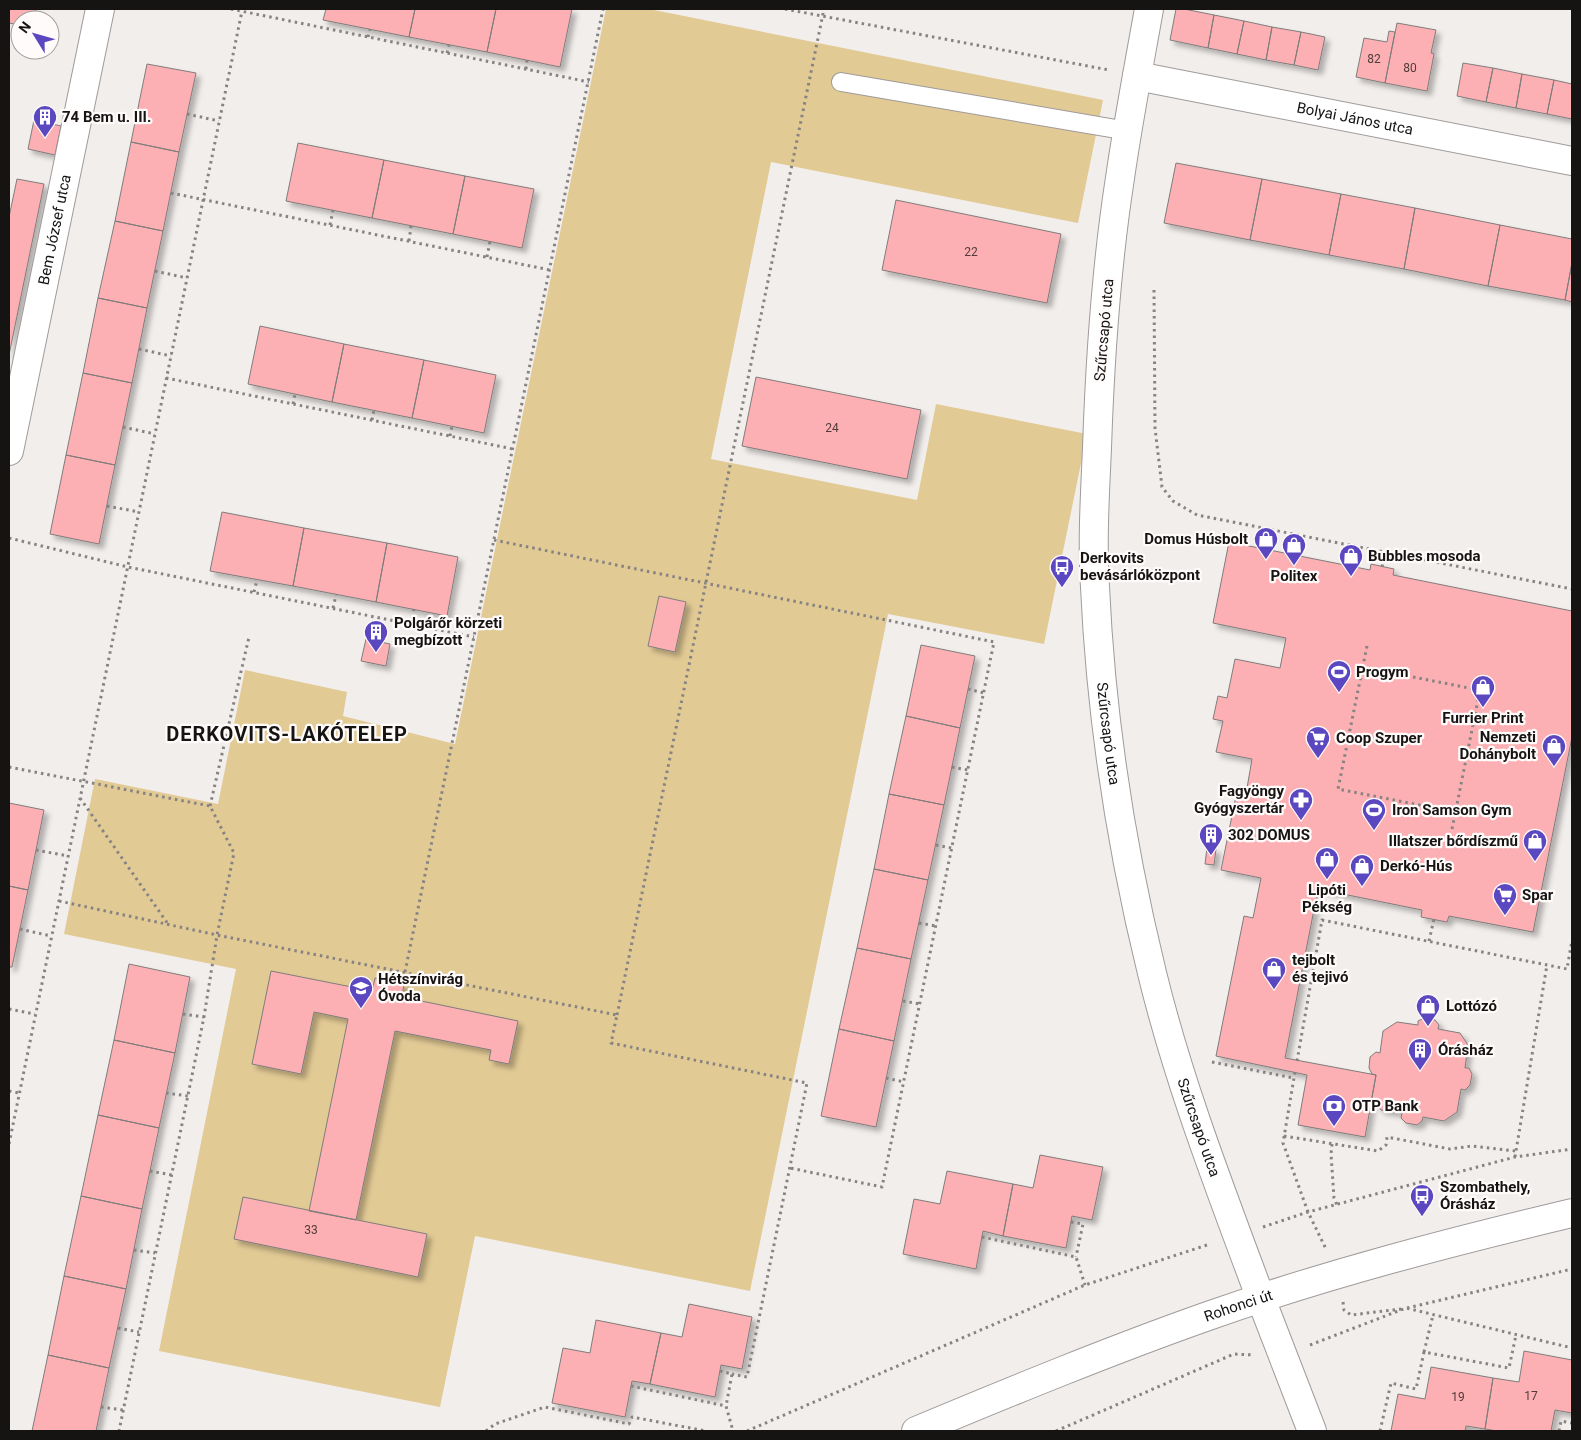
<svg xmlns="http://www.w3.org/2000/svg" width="1581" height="1440" viewBox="0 0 1581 1440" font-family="Roboto,sans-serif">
<defs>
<filter id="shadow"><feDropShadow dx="4.5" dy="4.5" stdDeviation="2.5" flood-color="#0004"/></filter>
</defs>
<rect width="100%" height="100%" fill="#f2eeec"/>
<path fill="#e2ca95" d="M606,9H649L1103,100L1078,223L771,162L711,459L917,500L936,404L1087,434L1044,644L888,614L750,1291L475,1236L440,1407L159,1351L236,969L64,934L95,779L218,804L245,670L347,692L343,716L455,744Z"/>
<path fill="#fdb0b3" stroke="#807c7c" filter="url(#shadow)" d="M9,9H36L34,20H20V25L9,23Z
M326,9H415L409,37L323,20Z
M415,9H496L487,52L409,37Z
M496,9H572L560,67L487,52Z
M1176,9H1184L1214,15L1208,48L1170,40Z
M1214,15L1244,21L1237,54L1208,48Z
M1244,21L1272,27L1266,60L1237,54Z
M1397,23L1436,30L1431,53L1434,54L1427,91L1385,83Z
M1272,27L1301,32L1294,65L1266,60Z
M1389,31L1395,32L1385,83L1356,77L1364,38L1387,42Z
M1301,32L1325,37L1318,70L1294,65Z
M1463,63L1493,68L1486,102L1457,96Z
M147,64L196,73L179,152L131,142Z
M1493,68L1522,74L1516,108L1486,102Z
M1522,74L1554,80L1547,114L1516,108Z
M1554,80L1572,84V119L1547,114Z
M34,120L61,126L55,155L28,149Z
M131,142L179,152L163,231L115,221Z
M298,143L384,160L372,218L286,201Z
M384,160L465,176L453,234L372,218Z
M1176,163L1262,179L1250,240L1164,223Z
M465,176L534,189L522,248L453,234Z
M17,179L44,184L9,355V217Z
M1262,179L1341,194L1329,255L1250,240Z
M1341,194L1415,208L1404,269L1329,255Z
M896,200L1061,234L1047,303L882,270Z
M1415,208L1500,225L1488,286L1404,269Z
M115,221L163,231L147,308L98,298Z
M1500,225L1572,239V263L1565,300L1488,286Z
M1572,263V302L1565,300Z
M98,298L147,308L132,383L83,373Z
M260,326L344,344L332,402L248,384Z
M344,344L424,360L412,418L332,402Z
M424,360L496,375L484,433L412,418Z
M83,373L132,383L115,465L66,455Z
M756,377L921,410L907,479L742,446Z
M66,455L115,465L99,544L50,534Z
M222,512L304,528L293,586L210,571Z
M304,528L387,543L376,602L293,586Z
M1229,542L1370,570L1371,564L1394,569L1393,575L1572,611V737L1533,932L1449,916L1447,922L1421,917L1422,910L1318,889L1285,1058L1376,1075L1365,1137L1298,1125L1307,1075L1216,1056L1244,916L1253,918L1261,878L1221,870L1238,786L1247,788L1252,759L1216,752L1223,721L1213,719L1218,696L1227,698L1235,659L1280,668L1286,638L1213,623Z
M387,543L458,557L447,616L376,602Z
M659,596L686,602L675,652L648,646Z
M366,639L390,644L386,666L361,661Z
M921,645L975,656L960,728L906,716Z
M906,716L960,728L944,805L889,794Z
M889,794L944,805L928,880L874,869Z
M9,803L44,810L28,890L9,886Z
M1207,848L1216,849L1214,865L1205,864Z
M874,869L928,880L911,959L857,948Z
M9,886L28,890L12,967H9Z
M857,948L911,959L894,1041L839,1029Z
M129,964L190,977L175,1053L114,1040Z
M271,971L372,991L375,978L404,984L402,997L518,1021L509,1064L489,1060L491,1050L395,1031L356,1220L309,1211L348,1019L314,1012L301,1074L252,1064Z
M1424,1018L1435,1020L1439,1025L1438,1029L1460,1033L1468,1045L1465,1068H1469L1472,1074L1470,1085L1465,1090L1461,1089L1457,1112L1444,1121L1423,1117L1422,1121L1417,1125L1406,1123L1401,1118L1402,1113L1381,1110L1372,1097L1376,1075L1372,1074L1369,1068L1370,1057L1376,1052L1380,1053L1383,1031L1397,1022L1418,1025V1021Z
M839,1029L894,1041L876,1127L821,1116Z
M114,1040L175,1053L159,1128L98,1115Z
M98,1115L159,1128L142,1209L81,1196Z
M1040,1155L1103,1167L1092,1220L1072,1216L1066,1248L1003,1236L1013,1184L1033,1188Z
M947,1171L1013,1184L1003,1236L983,1231L976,1269L903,1254L914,1199L940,1204Z
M81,1196L142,1209L126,1289L64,1276Z
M243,1197L427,1234L418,1277L234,1239Z
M64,1276L126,1289L109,1368L48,1355Z
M689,1304L752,1317L742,1369L721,1365L715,1397L650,1384L661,1333L682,1337Z
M596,1320L661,1333L650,1384L632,1381L625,1417L552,1403L563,1348L590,1353Z
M1524,1351L1572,1360V1413L1555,1410L1551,1431H1497L1485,1429L1493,1378L1519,1382Z
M48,1355L109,1368L96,1431H32Z
M1431,1367L1493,1378L1485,1429L1466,1426L1465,1431H1391L1398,1394L1425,1399Z"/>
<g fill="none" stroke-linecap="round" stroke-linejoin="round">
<g stroke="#9f9b9a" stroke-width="20">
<path id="service" d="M841,82L1128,131"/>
</g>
<g stroke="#9f9b9a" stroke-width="30">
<g id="minor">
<path id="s1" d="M1137,76L1572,161"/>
<path id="s2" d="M9,451L100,9"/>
<path d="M1261,1299L1312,1431"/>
</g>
</g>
<g stroke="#9f9b9a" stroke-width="30">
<g id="tertiary">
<path id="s3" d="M1149,9C1139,65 1128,122 1120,178C1106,268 1100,358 1097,448C1095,494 1092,541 1095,587C1101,717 1121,847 1152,973C1179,1084 1221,1191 1261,1299"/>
</g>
</g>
<g stroke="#9f9b9a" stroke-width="30">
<g id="secondary">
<path id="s4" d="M916,1431C1012,1391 1109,1351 1208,1316C1327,1274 1450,1242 1572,1213"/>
</g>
</g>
<path stroke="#868382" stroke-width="3" stroke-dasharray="2.5 4" stroke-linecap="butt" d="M231,9L589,82
M785,9L1109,70
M368,37L370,29
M447,53L449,45
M526,69L527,60
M187,114L219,121
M171,193L550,270
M330,225L333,210
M409,241L411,226
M487,257L490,241
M155,271L187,278
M1154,290L1155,428L1162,487L1173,501L1197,515L1572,589
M139,349L171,356
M166,378L513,449
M293,404L295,394
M372,420L374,410
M123,427L155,434
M450,436L452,426
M107,506L139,512
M9,538L128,567L474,637
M494,540L994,642L882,1187L790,1168
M1382,567L1385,552
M254,592L257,580
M333,608L336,595
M412,624L414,609
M1367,646L1338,789L1455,812
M1362,667L1494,693
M968,689L984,693
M9,767L210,806L234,853L217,935L204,1017L119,1431
M952,767L968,770
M80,798L168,924
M210,806L249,637
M1452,829L1480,690
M936,845L952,848
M36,850L68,856
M59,901L217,935L617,1015L611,1043L807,1083L747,1377L732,1374
M919,923L936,926
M20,929L51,936
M1429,941L1434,919
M405,972L603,9
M903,1001L920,1004
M9,1009L35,1014
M183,1014L204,1017
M617,1015L824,9
M1297,1061L1322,920L1567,969L1572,940
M1212,1062L1294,1078
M1295,1072L1283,1143L1308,1212L1326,1249
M886,1078L904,1082
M9,1091L19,1093
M166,1093L188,1096
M1284,1136L1378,1151L1386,1145L1387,1137L1450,1149L1472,1146L1516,1151
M9,1144L242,11
M1332,1144L1331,1154L1334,1198L1337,1205
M1515,1157L1547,965
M150,1171L172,1175
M1071,1222L1083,1224L1076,1257
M1263,1227L1308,1212L1515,1157L1572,1149
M982,1237L1076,1257L1085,1285
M134,1250L155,1253
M1343,1302L1344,1310L1351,1315L1401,1309
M1407,1308L1572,1269
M118,1328L139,1332
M1310,1345L1406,1308L1572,1348
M1424,1352L1433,1315
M720,1371L732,1374L726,1406
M631,1386L726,1406L733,1431
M101,1407L123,1410
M486,1431L495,1424L545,1407L629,1424L632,1417L706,1431
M747,1431L1085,1285L1210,1244
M1056,1431L1234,1354L1253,1355
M1380,1431L1391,1383L1416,1389L1424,1352L1509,1368L1516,1335
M1559,1431L1561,1421L1572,1423"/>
<use href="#service" stroke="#fff" stroke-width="18"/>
<use href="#minor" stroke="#fff" stroke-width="28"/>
<use href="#tertiary" stroke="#fff" stroke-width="28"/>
<use href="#secondary" stroke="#fff" stroke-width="28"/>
</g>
<defs>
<g id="building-pin" transform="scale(1.25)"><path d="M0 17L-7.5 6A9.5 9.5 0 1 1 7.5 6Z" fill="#5b48c0" stroke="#fffbfa"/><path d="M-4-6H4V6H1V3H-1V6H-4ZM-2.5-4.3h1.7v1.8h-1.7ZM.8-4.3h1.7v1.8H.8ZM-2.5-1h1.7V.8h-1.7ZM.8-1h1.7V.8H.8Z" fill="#fff"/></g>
<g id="shop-pin" transform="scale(1.25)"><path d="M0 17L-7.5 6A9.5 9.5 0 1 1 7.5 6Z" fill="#5b48c0" stroke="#fffbfa"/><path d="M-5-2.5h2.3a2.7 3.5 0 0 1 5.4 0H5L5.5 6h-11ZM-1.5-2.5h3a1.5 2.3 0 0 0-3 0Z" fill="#fff"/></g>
<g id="bus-pin" transform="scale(1.25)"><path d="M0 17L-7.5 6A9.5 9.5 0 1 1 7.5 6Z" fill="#5b48c0" stroke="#fffbfa"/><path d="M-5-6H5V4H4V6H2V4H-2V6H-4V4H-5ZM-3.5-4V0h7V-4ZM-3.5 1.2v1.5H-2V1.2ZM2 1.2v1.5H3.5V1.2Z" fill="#fff"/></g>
<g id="stadium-pin" transform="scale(1.25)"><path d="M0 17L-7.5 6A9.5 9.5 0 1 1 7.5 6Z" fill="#5b48c0" stroke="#fffbfa"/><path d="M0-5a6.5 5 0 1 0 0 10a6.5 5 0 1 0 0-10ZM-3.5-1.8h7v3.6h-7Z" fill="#fff"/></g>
<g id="supermarket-pin" transform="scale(1.25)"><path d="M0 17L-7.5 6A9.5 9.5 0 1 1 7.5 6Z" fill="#5b48c0" stroke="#fffbfa"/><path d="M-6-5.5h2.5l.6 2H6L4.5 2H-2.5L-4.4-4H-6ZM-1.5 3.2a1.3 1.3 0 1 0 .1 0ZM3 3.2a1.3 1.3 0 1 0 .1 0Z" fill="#fff"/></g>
<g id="pharmacy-pin" transform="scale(1.25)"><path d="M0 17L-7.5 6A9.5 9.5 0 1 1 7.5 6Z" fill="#5b48c0" stroke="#fffbfa"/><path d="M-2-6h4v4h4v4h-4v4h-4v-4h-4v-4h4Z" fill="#fff"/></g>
<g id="school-pin" transform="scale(1.25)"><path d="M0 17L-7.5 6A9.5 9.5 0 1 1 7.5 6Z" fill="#5b48c0" stroke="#fffbfa"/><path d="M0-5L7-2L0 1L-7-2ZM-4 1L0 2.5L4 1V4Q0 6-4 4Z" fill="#fff"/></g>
<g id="bank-pin" transform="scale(1.25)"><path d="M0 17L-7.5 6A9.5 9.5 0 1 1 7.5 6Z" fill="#5b48c0" stroke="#fffbfa"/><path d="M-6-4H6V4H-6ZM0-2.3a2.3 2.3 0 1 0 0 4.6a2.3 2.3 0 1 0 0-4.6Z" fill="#fff"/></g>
</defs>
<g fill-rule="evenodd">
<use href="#building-pin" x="45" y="117"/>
<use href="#shop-pin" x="1266" y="539"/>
<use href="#shop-pin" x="1294" y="545"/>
<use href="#shop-pin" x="1351" y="556"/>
<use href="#bus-pin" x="1062" y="567"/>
<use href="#building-pin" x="376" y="632"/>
<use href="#stadium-pin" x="1339" y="672"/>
<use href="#shop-pin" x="1483" y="687"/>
<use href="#supermarket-pin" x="1318" y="738"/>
<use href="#shop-pin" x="1554" y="746"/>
<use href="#pharmacy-pin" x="1301" y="800"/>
<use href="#stadium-pin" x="1374" y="810"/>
<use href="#building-pin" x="1211" y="835"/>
<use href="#shop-pin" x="1535" y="841"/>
<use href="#shop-pin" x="1327" y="859"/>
<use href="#shop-pin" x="1362" y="866"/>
<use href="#supermarket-pin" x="1505" y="895"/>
<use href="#shop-pin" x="1274" y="969"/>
<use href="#school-pin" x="361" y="988"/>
<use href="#shop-pin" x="1428" y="1006"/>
<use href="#building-pin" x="1420" y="1050"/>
<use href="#bank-pin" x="1334" y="1106"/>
<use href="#bus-pin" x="1422" y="1196"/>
</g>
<g text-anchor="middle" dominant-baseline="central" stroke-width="4.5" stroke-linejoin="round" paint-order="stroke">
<g font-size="12" fill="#4f3b3b">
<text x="1374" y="59">82</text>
<text x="1410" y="68">80</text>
<text x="971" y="252">22</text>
<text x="832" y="428">24</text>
<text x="311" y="1230">33</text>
<text x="1531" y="1396">17</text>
<text x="1458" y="1397">19</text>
</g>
<g font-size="15" font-weight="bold" fill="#151413" stroke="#fffbfa" text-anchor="start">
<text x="62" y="117">74 Bem u. III.</text>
<text x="1248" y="539" text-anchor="end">Domus Húsbolt</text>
<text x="1368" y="556">Bubbles mosoda</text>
<text x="1080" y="558">Derkovits<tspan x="1080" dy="17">bevásárlóközpont</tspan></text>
<text x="1294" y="576" text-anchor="middle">Politex</text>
<text x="394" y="623">Polgárőr körzeti<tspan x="394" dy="17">megbízott</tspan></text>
<text x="1356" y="672">Progym</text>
<text x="1483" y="718" text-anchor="middle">Furrier Print</text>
<text x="1536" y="737" text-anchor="end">Nemzeti<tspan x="1536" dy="17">Dohánybolt</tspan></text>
<text x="1336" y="738">Coop Szuper</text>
<text x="1284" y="791" text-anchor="end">Fagyöngy<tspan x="1284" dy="17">Gyógyszertár</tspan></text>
<text x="1392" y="810">Iron Samson Gym</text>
<text x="1228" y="835">302 DOMUS</text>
<text x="1518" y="841" text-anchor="end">Illatszer bőrdíszmű</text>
<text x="1380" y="866">Derkó-Hús</text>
<text x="1327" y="890" text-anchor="middle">Lipóti<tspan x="1327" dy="17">Pékség</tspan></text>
<text x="1522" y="895">Spar</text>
<text x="1292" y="960">tejbolt<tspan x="1292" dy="17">és tejivó</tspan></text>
<text x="378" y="979">Hétszínvirág<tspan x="378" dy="17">Óvoda</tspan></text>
<text x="1446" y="1006">Lottózó</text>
<text x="1438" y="1050">Órásház</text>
<text x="1352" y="1106">OTP Bank</text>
<text x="1440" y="1187">Szombathely,<tspan x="1440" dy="17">Órásház</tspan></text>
</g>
<g font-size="15" fill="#151413" stroke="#fffbfa">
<text stroke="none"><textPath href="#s1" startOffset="222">Bolyai János utca</textPath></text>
<text stroke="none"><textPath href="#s2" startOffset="226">Bem József utca</textPath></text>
<text transform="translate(1104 330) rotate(-85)">Szűrcsapó utca</text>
<text stroke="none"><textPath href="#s3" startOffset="729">Szűrcsapó utca</textPath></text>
<text stroke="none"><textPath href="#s3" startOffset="1134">Szűrcsapó utca</textPath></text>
<text stroke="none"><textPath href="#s4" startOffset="346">Rohonci út</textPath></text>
</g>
<g font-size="20" font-weight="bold" letter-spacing="1" fill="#151413" stroke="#fffbfa">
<text x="287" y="734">DERKOVITS-LAKÓTELEP</text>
</g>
</g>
<rect width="1581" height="1440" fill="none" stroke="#151413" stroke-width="20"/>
<g transform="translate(35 35) rotate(307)"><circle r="24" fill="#fffbfa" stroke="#a19f9e"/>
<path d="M0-4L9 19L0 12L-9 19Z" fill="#5b48c0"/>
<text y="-8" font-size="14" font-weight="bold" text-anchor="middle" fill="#151413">N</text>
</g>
</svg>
